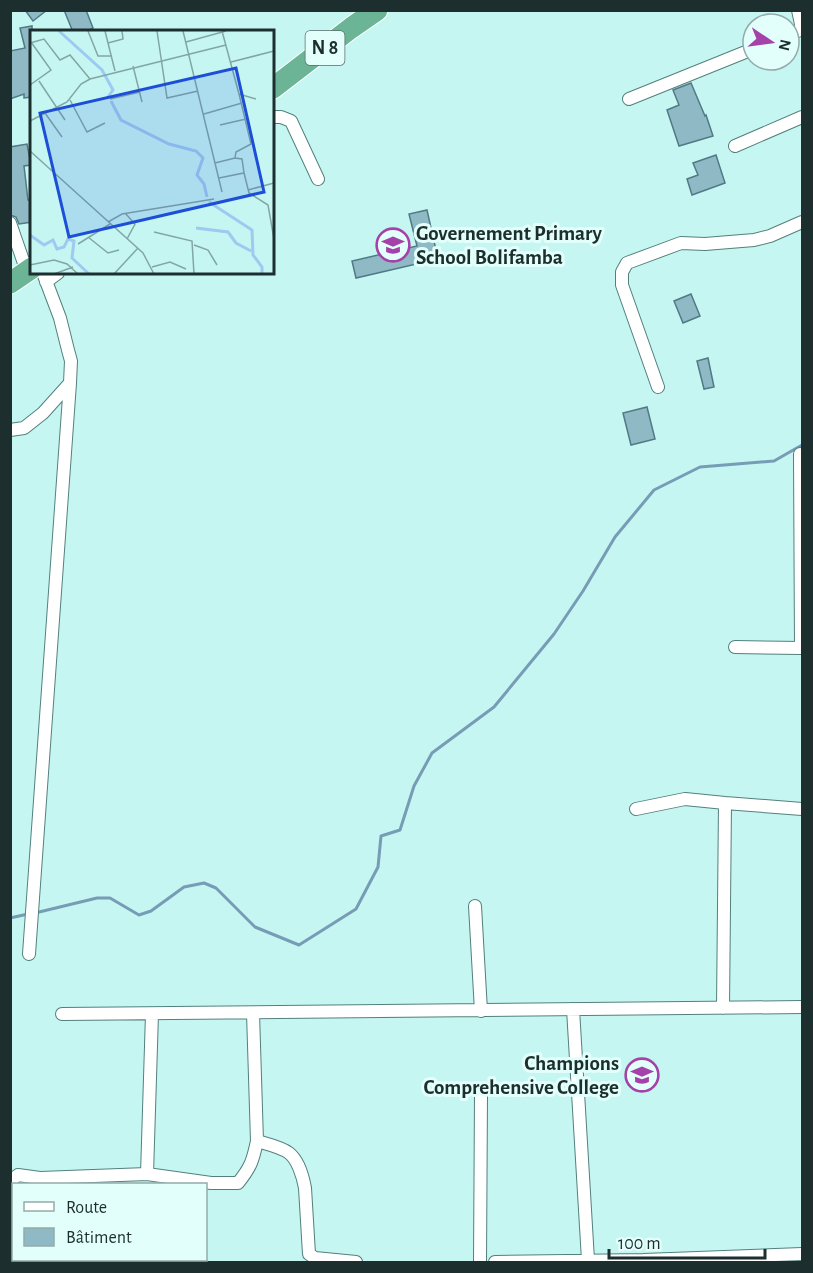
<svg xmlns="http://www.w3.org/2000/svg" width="813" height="1273" viewBox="0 0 813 1273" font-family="'Alegreya Sans',sans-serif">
<rect width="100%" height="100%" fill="#c6f6f2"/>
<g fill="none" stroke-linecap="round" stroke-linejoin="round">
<path stroke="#769cb6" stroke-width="3" d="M35,913L97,898H110L139,915L151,911L184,887L204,883L216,888L255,927L299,945L356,909L378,867L381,836L400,830L414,786L432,753L494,707L554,634L583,591L615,537L654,490L700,467L774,461L802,445
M10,918L28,914"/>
</g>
<path fill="#8eb9c5" stroke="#507a85" stroke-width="1.5" d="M25,10H47L33,21Z
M64,10H86L93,28L86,32H73Z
M32,26V97L24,98V94L10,99V51L25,48L20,28Z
M691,83L705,116L706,115L713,136L679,146L667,110L679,105L673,90Z
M27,144L31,165L24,166L28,200H32V222L19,224L16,217L10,215V147Z
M716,155L725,183L692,195L687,179L698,175L693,163Z
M427,210L438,259L356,278L352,261L417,246L409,214Z
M691,294L700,316L683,323L674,301Z
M708,358L714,387L704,389L697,361Z
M647,407L655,439L631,445L623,413Z"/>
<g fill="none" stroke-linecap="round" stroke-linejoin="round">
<g stroke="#53807c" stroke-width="14">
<path id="minor" d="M798,10L802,29
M789,35L802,29
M629,99L753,49
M273,117H281L291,121L318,179
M735,146L802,117
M10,223L27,272
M46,282L58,273
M658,387L622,285V272L627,263L681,243L705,244L754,240L770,236L802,222
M10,430L24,428L43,413L70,383
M800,454L801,648
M735,647L802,648
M636,809L685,799L725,803
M475,906L481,1011
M29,954L70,383L71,361L68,350L60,318L43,273
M723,1008L725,803L802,809
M573,1009L588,1260
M253,1013L257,1141
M62,1014L802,1007
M147,1174L211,1183H238C251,1167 253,1160 257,1141C267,1144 281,1147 289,1153C298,1160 303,1177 305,1188L309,1254L315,1258L356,1262
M10,1181L18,1175L40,1178L147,1174L152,1014
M644,1260L802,1254
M33,1262V1260
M480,1262L481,1095
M495,1262L644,1260L643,1262"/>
</g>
<g stroke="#fff" stroke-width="23">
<path id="trunk" d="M273,88L351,28L377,10
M10,283L32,268"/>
</g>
<use href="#minor" stroke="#fff" stroke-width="12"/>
<use href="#trunk" stroke="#6bb496" stroke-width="21"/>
</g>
<defs>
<g id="school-ring" transform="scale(1.725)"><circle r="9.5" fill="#e3fffc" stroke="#a442a9" stroke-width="1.5"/><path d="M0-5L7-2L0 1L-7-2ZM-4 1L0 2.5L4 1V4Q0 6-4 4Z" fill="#a442a9"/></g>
</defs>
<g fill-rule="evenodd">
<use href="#school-ring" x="393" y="245"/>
<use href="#school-ring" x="642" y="1075"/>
</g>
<g text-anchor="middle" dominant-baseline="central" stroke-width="6" stroke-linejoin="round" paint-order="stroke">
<rect fill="#e3fffc" stroke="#586d6c" stroke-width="1.5" x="305.5" y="31" width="39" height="34" rx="4.5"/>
<g font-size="20" font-weight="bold" fill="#1c2f2e">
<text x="325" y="48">N 8</text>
</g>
<g font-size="21" font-weight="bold" fill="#1c2f2e" stroke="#e3fffc" text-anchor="start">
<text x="416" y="233">Governement Primary<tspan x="416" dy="24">School Bolifamba</tspan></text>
<text x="619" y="1063" text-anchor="end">Champions<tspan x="619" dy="24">Comprehensive College</tspan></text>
</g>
</g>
<g transform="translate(30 30)">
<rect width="244" height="244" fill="#c6f6f2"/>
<path fill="none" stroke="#9dcaf1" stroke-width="3" d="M29,1L72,40L83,60L78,67M81,71L91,90L139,114L166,121L173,128L167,145L174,154L177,167M179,172L222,200L223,225L232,237V244M166,198L198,202L206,213L221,221M0,205L14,215L23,210L27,219L34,217L38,209L44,211L42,228L59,244"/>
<path fill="none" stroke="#82a6a4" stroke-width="1.5" d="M58,1L68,26H82M75,1L85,41M127,1L137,68L168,61M153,1L192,162M192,1L209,64M156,12L196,1M0,13L14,9L30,30L40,25L60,49M78,13L93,9L92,1M201,32L244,21M103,36L112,72M9,51L35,90M0,55L21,40L1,12M80,69L110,62M40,70L57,102L75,93M15,83L32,107M174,84L212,73M0,91L37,72L51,54L60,49L196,15M190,95L216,89M0,121L113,223L124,244M185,133L205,128M214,143L212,129L205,128L206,122L221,114L209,64L226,69M189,148L214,143L219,163L238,175L244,209M218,160L244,153M95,183L105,194L97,209M78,192L92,184L184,169M124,202L162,211L164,244M58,207L78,223L89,220M48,214L80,194M164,215L178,220L187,235M0,235L24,230L37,234L48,244M122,237L140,232L156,239M24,244L43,237M84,244L108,218"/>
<path fill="#1d4ed8" fill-opacity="0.15" stroke="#1d4ed8" stroke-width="3" d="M206,38L234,162L39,207L10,83Z"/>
<rect width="244" height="244" fill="none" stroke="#1c2f2e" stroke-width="3"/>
</g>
<rect width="813" height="1273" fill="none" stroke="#1c2f2e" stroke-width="24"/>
<rect x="12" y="1183" width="195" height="78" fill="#e3fffc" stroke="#93acaa" stroke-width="1.5"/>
<rect x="24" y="1202" width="30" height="9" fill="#ffffff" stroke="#93acaa" stroke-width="1.5"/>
<text x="66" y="1213" font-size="18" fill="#1c2f2e">Route</text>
<rect x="24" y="1228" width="30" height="18" fill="#8eb9c5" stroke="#93acaa" stroke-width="1.5"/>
<text x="66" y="1243" font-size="18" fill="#1c2f2e">Bâtiment</text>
<g transform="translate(771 42) rotate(103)"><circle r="28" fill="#e3fffc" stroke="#93acaa" stroke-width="1.5"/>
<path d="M0-4.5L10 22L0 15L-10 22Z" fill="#a442a9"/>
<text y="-9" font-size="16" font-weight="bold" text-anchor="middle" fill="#1c2f2e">N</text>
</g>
<path d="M609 1249v9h156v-9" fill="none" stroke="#1c2f2e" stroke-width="3"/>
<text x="618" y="1249" font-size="18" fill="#1c2f2e" stroke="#e3fffc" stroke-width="4.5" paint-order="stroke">100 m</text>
</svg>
